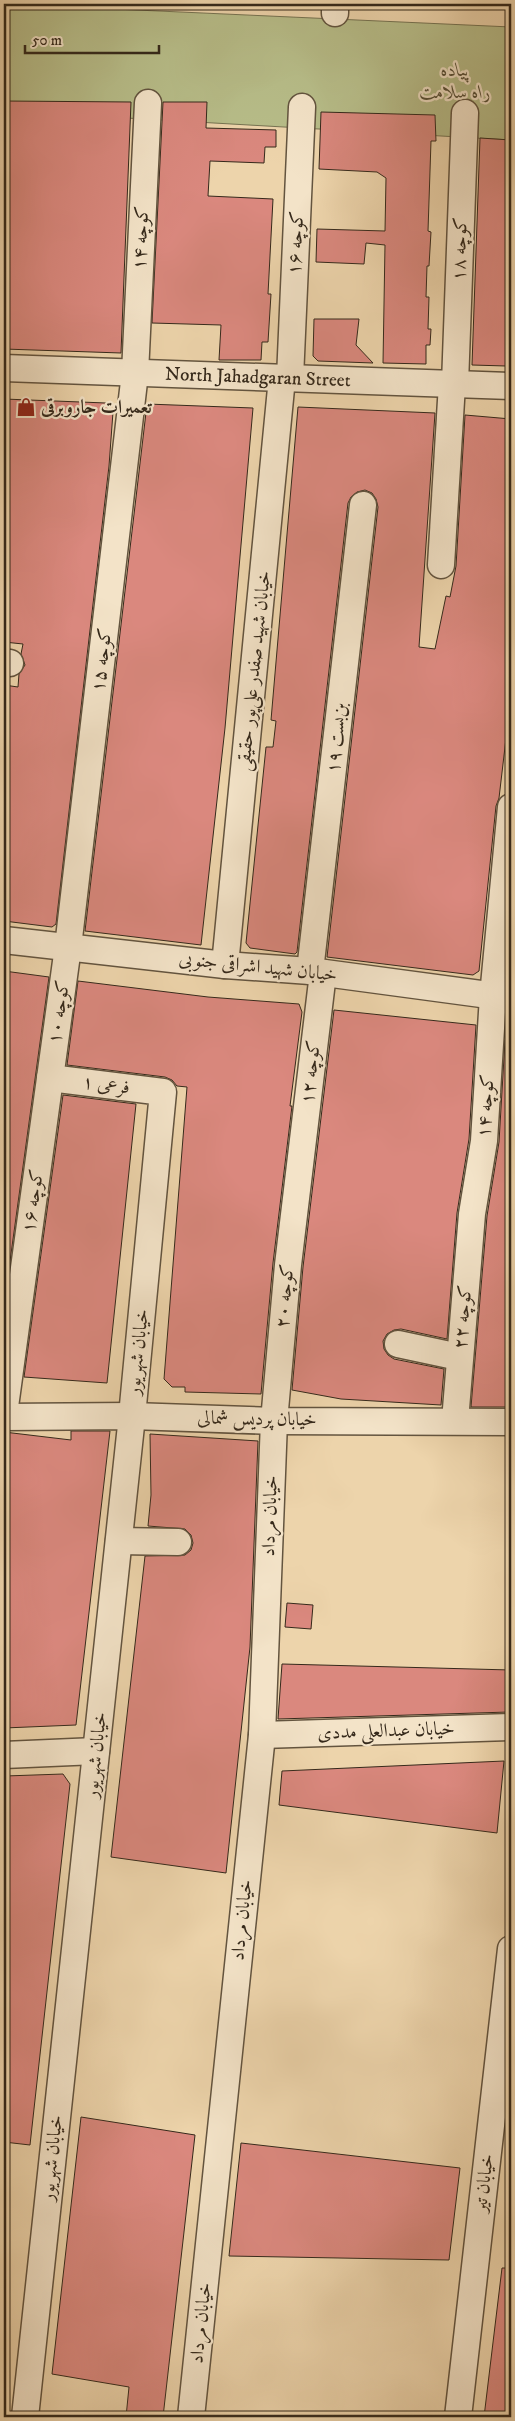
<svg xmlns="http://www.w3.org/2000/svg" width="515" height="2421" viewBox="0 0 515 2421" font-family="'IM FELL DW Pica',Amiri,serif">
<rect width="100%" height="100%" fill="#edd4ab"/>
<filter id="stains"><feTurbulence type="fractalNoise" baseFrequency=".004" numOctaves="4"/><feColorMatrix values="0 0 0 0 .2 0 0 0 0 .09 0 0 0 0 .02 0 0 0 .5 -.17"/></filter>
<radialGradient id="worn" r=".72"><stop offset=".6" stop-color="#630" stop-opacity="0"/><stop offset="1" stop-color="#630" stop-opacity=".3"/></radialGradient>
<path fill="#b7bd89" stroke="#767352" d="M4,4L511,27V140L4,111Z"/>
<path fill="#da887e" stroke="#35291b" d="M4,101L131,102L121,353L4,349Z
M163,102H207L206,128L276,130V147H265L264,163L210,161L208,196L273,199L268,294H271L268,342H262L261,360H219L221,325L152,323Z
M321,112L435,115L436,141H431L428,231L431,232L429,266H427L426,297H429L428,329H431L430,345H426V364L383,363L385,245L366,243L364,264L316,262L317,229L385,231L386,178L377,172L319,169Z
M480,138L511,140V203H508L506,234H511V331H509L506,366L472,365Z
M314,319H359L356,345L373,363L318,361L313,356Z
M4,399L106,403L109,412H113L109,466L56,924L52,927L4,921V685L18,687L19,674L25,665L21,654L23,644L4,642Z
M147,404L253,408L225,728L201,945L85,931Z
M298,407L435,413L419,647L435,649L446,596L450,597L456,566L465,415L511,419V696L499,798L496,806L479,971L473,975L327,957L378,507L376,499L372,493L365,490L357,492L351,497L348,503L297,952L295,954L250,948L246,943L266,747H273L276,721L271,720Z
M4,971L49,977L4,1305Z
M78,981L208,997L299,1004L302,1012L290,1106H292L273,1263L261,1394L185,1392V1387H172L164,1379L187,1087L177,1086L172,1080L165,1077L67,1065Z
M334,1010L476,1025L469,1139L457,1213L447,1339L401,1329L394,1330L387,1334L383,1341L384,1349L388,1355L394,1359L444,1369L441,1405L341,1399L292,1390L303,1267Z
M505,1040H511V1407H471L487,1216L499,1142Z
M63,1095L136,1104L107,1383L24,1377Z
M71,1431H110L76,1725L4,1728V1432L71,1440Z
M150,1434L258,1441L250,1647L226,1873L111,1857L145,1556L185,1555L191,1550L193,1543L191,1535L185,1529L148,1526L151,1495Z
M287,1603L313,1605L311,1629L285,1627Z
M282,1664L511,1670L509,1712L278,1719Z
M504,1761L497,1833L279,1805L282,1771Z
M63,1774L70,1784L30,2145L4,2142V1790L5,1776Z
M81,2117L195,2135L163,2417H126L129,2387L52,2374Z
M241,2143L460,2168L449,2260L229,2256Z
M502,2268H511V2417H484Z"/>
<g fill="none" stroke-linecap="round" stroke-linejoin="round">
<g stroke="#63543f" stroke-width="29">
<g id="minor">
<path d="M335,13V4"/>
<path id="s1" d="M4,368L511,386"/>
<path d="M290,378L302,107"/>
<path d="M455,384L465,113"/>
<path d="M441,565L452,384"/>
<path d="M4,662L10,663"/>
<path d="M4,940L225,965L310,971L511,998"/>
<path d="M225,965L282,378"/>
<path d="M310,971L363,505"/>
<path d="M398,1344L459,1357"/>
<path d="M4,1414L68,947L135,373L148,103"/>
<path d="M4,1417L132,1416L274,1421L511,1422"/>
<path d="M455,1421L472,1214L484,1141L493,996L511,807"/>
<path d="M119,1541L178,1542"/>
<path d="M262,1735L511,1727"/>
<path d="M4,1755L96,1751"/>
<path d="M25,2417L132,1416L163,1092L50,1078"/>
<path d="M191,2417L262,1735L274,1421L288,1265L323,973"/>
<path d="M458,2417L511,1949"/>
</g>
</g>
<use href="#minor" stroke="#f3e3c8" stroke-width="26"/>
</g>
<defs>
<g id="shop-bare" transform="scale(1.5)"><path d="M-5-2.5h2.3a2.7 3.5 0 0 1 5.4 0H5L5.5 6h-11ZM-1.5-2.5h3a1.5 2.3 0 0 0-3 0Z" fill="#8f2418" stroke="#f3e3c8" stroke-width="2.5" paint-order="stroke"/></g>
</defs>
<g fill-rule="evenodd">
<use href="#shop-bare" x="26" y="407"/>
</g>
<g text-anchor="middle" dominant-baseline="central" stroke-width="4.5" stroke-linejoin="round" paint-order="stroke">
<g font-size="19" font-style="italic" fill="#564e36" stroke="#f3e3c8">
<text x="455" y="70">پیاده<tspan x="455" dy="22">راه سلامت</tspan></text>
</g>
<g font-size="19" fill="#35291b" stroke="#f3e3c8">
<text transform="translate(141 238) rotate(-87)">کوچه ۱۴</text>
<text transform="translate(296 243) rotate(-87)">کوچه ۱۶</text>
<text transform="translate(460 249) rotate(-88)">کوچه ۱۸</text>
<text stroke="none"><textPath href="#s1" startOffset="254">North Jahadgaran Street</textPath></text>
<text transform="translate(102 660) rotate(-83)">کوچه ۱۵</text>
<text transform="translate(254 671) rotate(-84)">خیابان شهید صفدر علی‌پور حقیقی</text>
<text transform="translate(337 738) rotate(-84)">بن‌بست ۱۹</text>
<text transform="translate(258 967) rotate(6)">خیابان شهید اشراقی جنوبی</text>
<text transform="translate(59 1012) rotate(-82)">کوچه ۱۰</text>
<text transform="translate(311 1072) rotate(-84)">کوچه ۱۲</text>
<text transform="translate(106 1085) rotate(7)">فرعی ۱</text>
<text transform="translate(486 1106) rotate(-86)">کوچه ۱۴</text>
<text transform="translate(33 1201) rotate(-82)">کوچه ۱۶</text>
<text transform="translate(285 1296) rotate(-85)">کوچه ۲۰</text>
<text transform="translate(463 1317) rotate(-85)">کوچه ۲۲</text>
<text transform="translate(138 1352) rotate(-84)">خیابان شهریور</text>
<text transform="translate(257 1419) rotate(1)">خیابان پردیس شمالی</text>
<text transform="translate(270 1516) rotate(-88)">خیابان مرداد</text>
<text transform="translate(386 1731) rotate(-2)">خیابان عبدالعلی مددی</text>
<text transform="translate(96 1755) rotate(-84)">خیابان شهریور</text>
<text transform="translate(242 1920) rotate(-84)">خیابان مرداد</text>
<text transform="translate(52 2158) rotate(-84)">خیابان شهریور</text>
<text transform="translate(484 2183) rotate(-83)">خیابان تیر</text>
<text transform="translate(201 2323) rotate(-84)">خیابان مرداد</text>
</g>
<g font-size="19" font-weight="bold" fill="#35291b" stroke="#f3e3c8" text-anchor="start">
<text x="41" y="407">تعمیرات جاروبرقی</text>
</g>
</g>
<rect width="515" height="2421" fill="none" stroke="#edd4ab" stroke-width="20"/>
<rect x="5" y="5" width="505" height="2411" fill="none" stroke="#35291b" stroke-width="2.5"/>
<rect x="10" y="10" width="495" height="2401" fill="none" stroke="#35291b"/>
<path d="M25 45v8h134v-8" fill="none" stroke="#35291b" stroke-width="2.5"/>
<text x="32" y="45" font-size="15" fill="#35291b" stroke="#f3e3c8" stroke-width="4" paint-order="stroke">50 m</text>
<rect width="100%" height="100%" filter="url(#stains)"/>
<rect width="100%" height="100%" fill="url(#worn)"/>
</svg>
